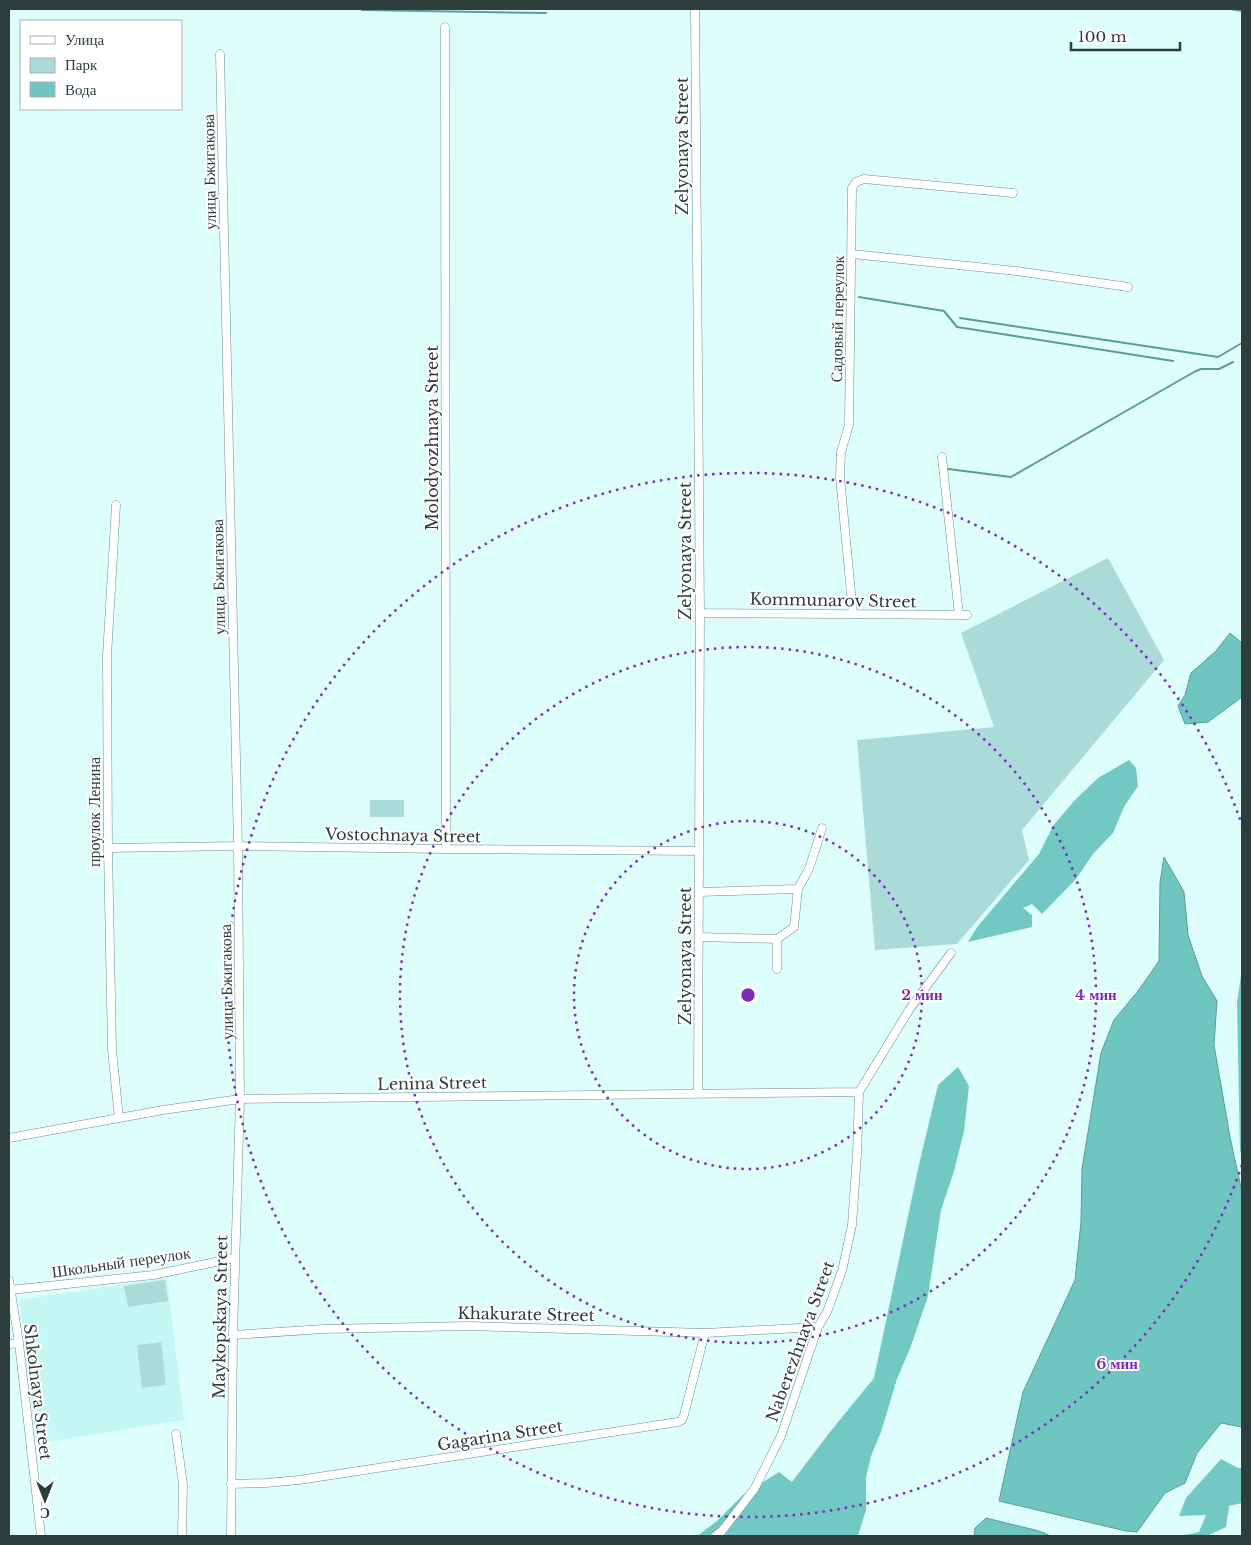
<svg xmlns="http://www.w3.org/2000/svg" width="1251" height="1545" viewBox="0 0 1251 1545" font-family="'Libre Baskerville',serif">
<rect width="100%" height="100%" fill="#defefc"/>
<path fill="#c4f7f3" d="M167,1278L184,1420L36,1444L19,1300Z"/>
<path fill="#aadbd8" d="M1108,558L1164,660L1022,830L1029,860L957,944L875,950L857,740L994,727L961,633Z
M370,800H404V817H370Z
M165,1280L168,1301L128,1307L124,1286Z
M161,1342L166,1385L142,1388L137,1345Z"/>
<path fill="#72c8c3" d="M1129,760L1136,768L1138,786L1124,807L1113,833L1093,854L1076,879L1042,914L1032,904L1023,908L1032,915V927L968,942L978,926L1039,854L1053,826L1074,801L1098,778Z
M1242,968V1157L1240,1150L1237,1003Z
M958,1067L969,1086L964,1131L954,1171L941,1210L928,1296L911,1346L897,1379L881,1432L871,1456L866,1478V1510L858,1536H697L717,1521L743,1495L779,1472L792,1482L830,1432L874,1378L918,1169L938,1085Z
M1221,1459L1238,1468H1242V1503L1229,1506L1226,1527L1207,1536H1179L1199,1532L1206,1515L1179,1516L1186,1498Z"/>
<path fill="#6fc5c0" stroke="#5b9c98" d="M1230,633L1242,643V697L1208,722L1185,724L1178,706L1185,695L1191,673L1216,651Z
M1164,857L1184,892L1188,935L1202,976L1217,1001L1214,1045L1230,1137L1242,1192V1427L1221,1423L1197,1453L1185,1483L1165,1493L1137,1532L1126,1531L999,1501L1023,1392L1075,1280L1081,1222L1082,1169L1101,1053L1114,1020L1138,991L1159,961L1160,883Z
M986,1518L1039,1531L1051,1536H974L975,1528Z"/>
<g fill="none" stroke-linecap="round" stroke-linejoin="round">
<path stroke="#5b9c98" stroke-width="2" d="M362,9V10L546,13
M1231,9L1242,11
M859,297L944,311L957,327L1173,361
M960,318L1218,357L1242,343
M948,469L1011,477L1194,372L1201,369H1219L1233,362"/>
<g stroke="#698e8b" stroke-width="9">
<path id="minor" d="M695,9L700,613L698,1093
M445,27L446,849
M220,54L238,846L240,1099L233,1335L231,1536
M852,254L1016,271L1128,287
M942,457L959,615
M116,505L107,656L108,848L112,1050L119,1118
M700,613L967,615
M853,614L840,477L841,452L849,425L852,188L856,182L864,179L1013,193
M108,848L238,846L446,849L699,851
M700,892L798,889L809,869L822,828
M699,937L777,939V969
M777,939L794,927L798,889
M9,1138L163,1110L240,1099L859,1092
M9,1280L19,1343L41,1536
M10,1290L153,1275L235,1258
M233,1335L324,1329L469,1326L705,1333L818,1327
M9,1344L19,1343
M176,1434L183,1484L182,1536
M231,1484L266,1483L299,1480L678,1422L682,1420L684,1415L705,1333
M715,1536L722,1531L755,1488L781,1436L818,1327L827,1312L842,1271L852,1225L857,1155L859,1092L909,1010L951,953"/>
</g>
<use href="#minor" stroke="#fff" stroke-width="8"/>
</g>
<g fill="none" stroke="#7b2cbf" stroke-width="2.5" stroke-dasharray="2.5 5">
<circle cx="748" cy="995" r="174"/>
<circle cx="748" cy="995" r="348"/>
<path d="M1242 1165A522 522 0 1 1 1242 825"/>
</g>
<g text-anchor="middle" dominant-baseline="central" stroke-width="4" stroke-linejoin="round" paint-order="stroke">
<g font-size="16" fill="#2d3d3c" stroke="#fff">
<text transform="translate(682 146) rotate(-90)">Zelyonaya Street</text>
<text transform="translate(209 172) rotate(-91)">улица Бжигакова</text>
<text transform="translate(837 319) rotate(-89)">Садовый переулок</text>
<text transform="translate(432 438) rotate(-90)">Molodyozhnaya Street</text>
<text transform="translate(685 551) rotate(-90)">Zelyonaya Street</text>
<text transform="translate(218 577) rotate(-91)">улица Бжигакова</text>
<text transform="translate(833 600) rotate(1)">Kommunarov Street</text>
<text transform="translate(94 812) rotate(-90)">проулок Ленина</text>
<text transform="translate(403 835) rotate(1)">Vostochnaya Street</text>
<text transform="translate(685 956) rotate(-90)">Zelyonaya Street</text>
<text transform="translate(226 982) rotate(-91)">улица Бжигакова</text>
<text transform="translate(432 1083) rotate(-1)">Lenina Street</text>
<text transform="translate(121 1262) rotate(-8)">Школьный переулок</text>
<text transform="translate(526 1314) rotate(1)">Khakurate Street</text>
<text transform="translate(220 1317) rotate(-89)">Maykopskaya Street</text>
<text transform="translate(800 1341) rotate(-70)">Naberezhnaya Street</text>
<text transform="translate(38 1392) rotate(83)">Shkolnaya Street</text>
<text transform="translate(500 1435) rotate(-9)">Gagarina Street</text>
</g>
</g>
<circle cx="748" cy="995" r="8" fill="#7b2cbf" stroke="#fff" stroke-width="2.5"/>
<g font-size="15" text-anchor="middle" font-weight="bold" fill="#7b2cbf" stroke="#fff" stroke-width="4" stroke-linejoin="round" paint-order="stroke">
<text x="922" y="1000">2 мин</text>
<text x="1096" y="1000">4 мин</text>
<text x="1117" y="1369">6 мин</text>
</g>
<rect width="1251" height="1545" fill="none" stroke="#2d3d3c" stroke-width="20"/>
<rect x="20" y="20" width="162" height="90" fill="#ffffff" stroke="#abb1b1"/>
<rect x="30" y="36" width="25" height="8" fill="#ffffff" stroke="#abb1b1"/>
<text x="65" y="45" font-size="15" fill="#2d3d3c">Улица</text>
<rect x="30" y="58" width="25" height="15" fill="#aadbd8" stroke="#abb1b1"/>
<text x="65" y="70" font-size="15" fill="#2d3d3c">Парк</text>
<rect x="30" y="82" width="25" height="15" fill="#6fc5c0" stroke="#abb1b1"/>
<text x="65" y="95" font-size="15" fill="#2d3d3c">Вода</text>
<g transform="translate(45 1500) rotate(180)" stroke="#ffffff" stroke-width="4" paint-order="stroke">
<path d="M0-4L9 19L0 12L-9 19Z" fill="#2d3d3c"/>
<text y="-8" font-size="14" font-weight="bold" text-anchor="middle" fill="#2d3d3c">С</text>
</g>
<path d="M1071 42v8h109v-8" fill="none" stroke="#2d3d3c" stroke-width="2.5"/>
<text x="1078" y="42" font-size="15" fill="#2d3d3c" stroke="#ffffff" stroke-width="4" paint-order="stroke">100 m</text>
</svg>
